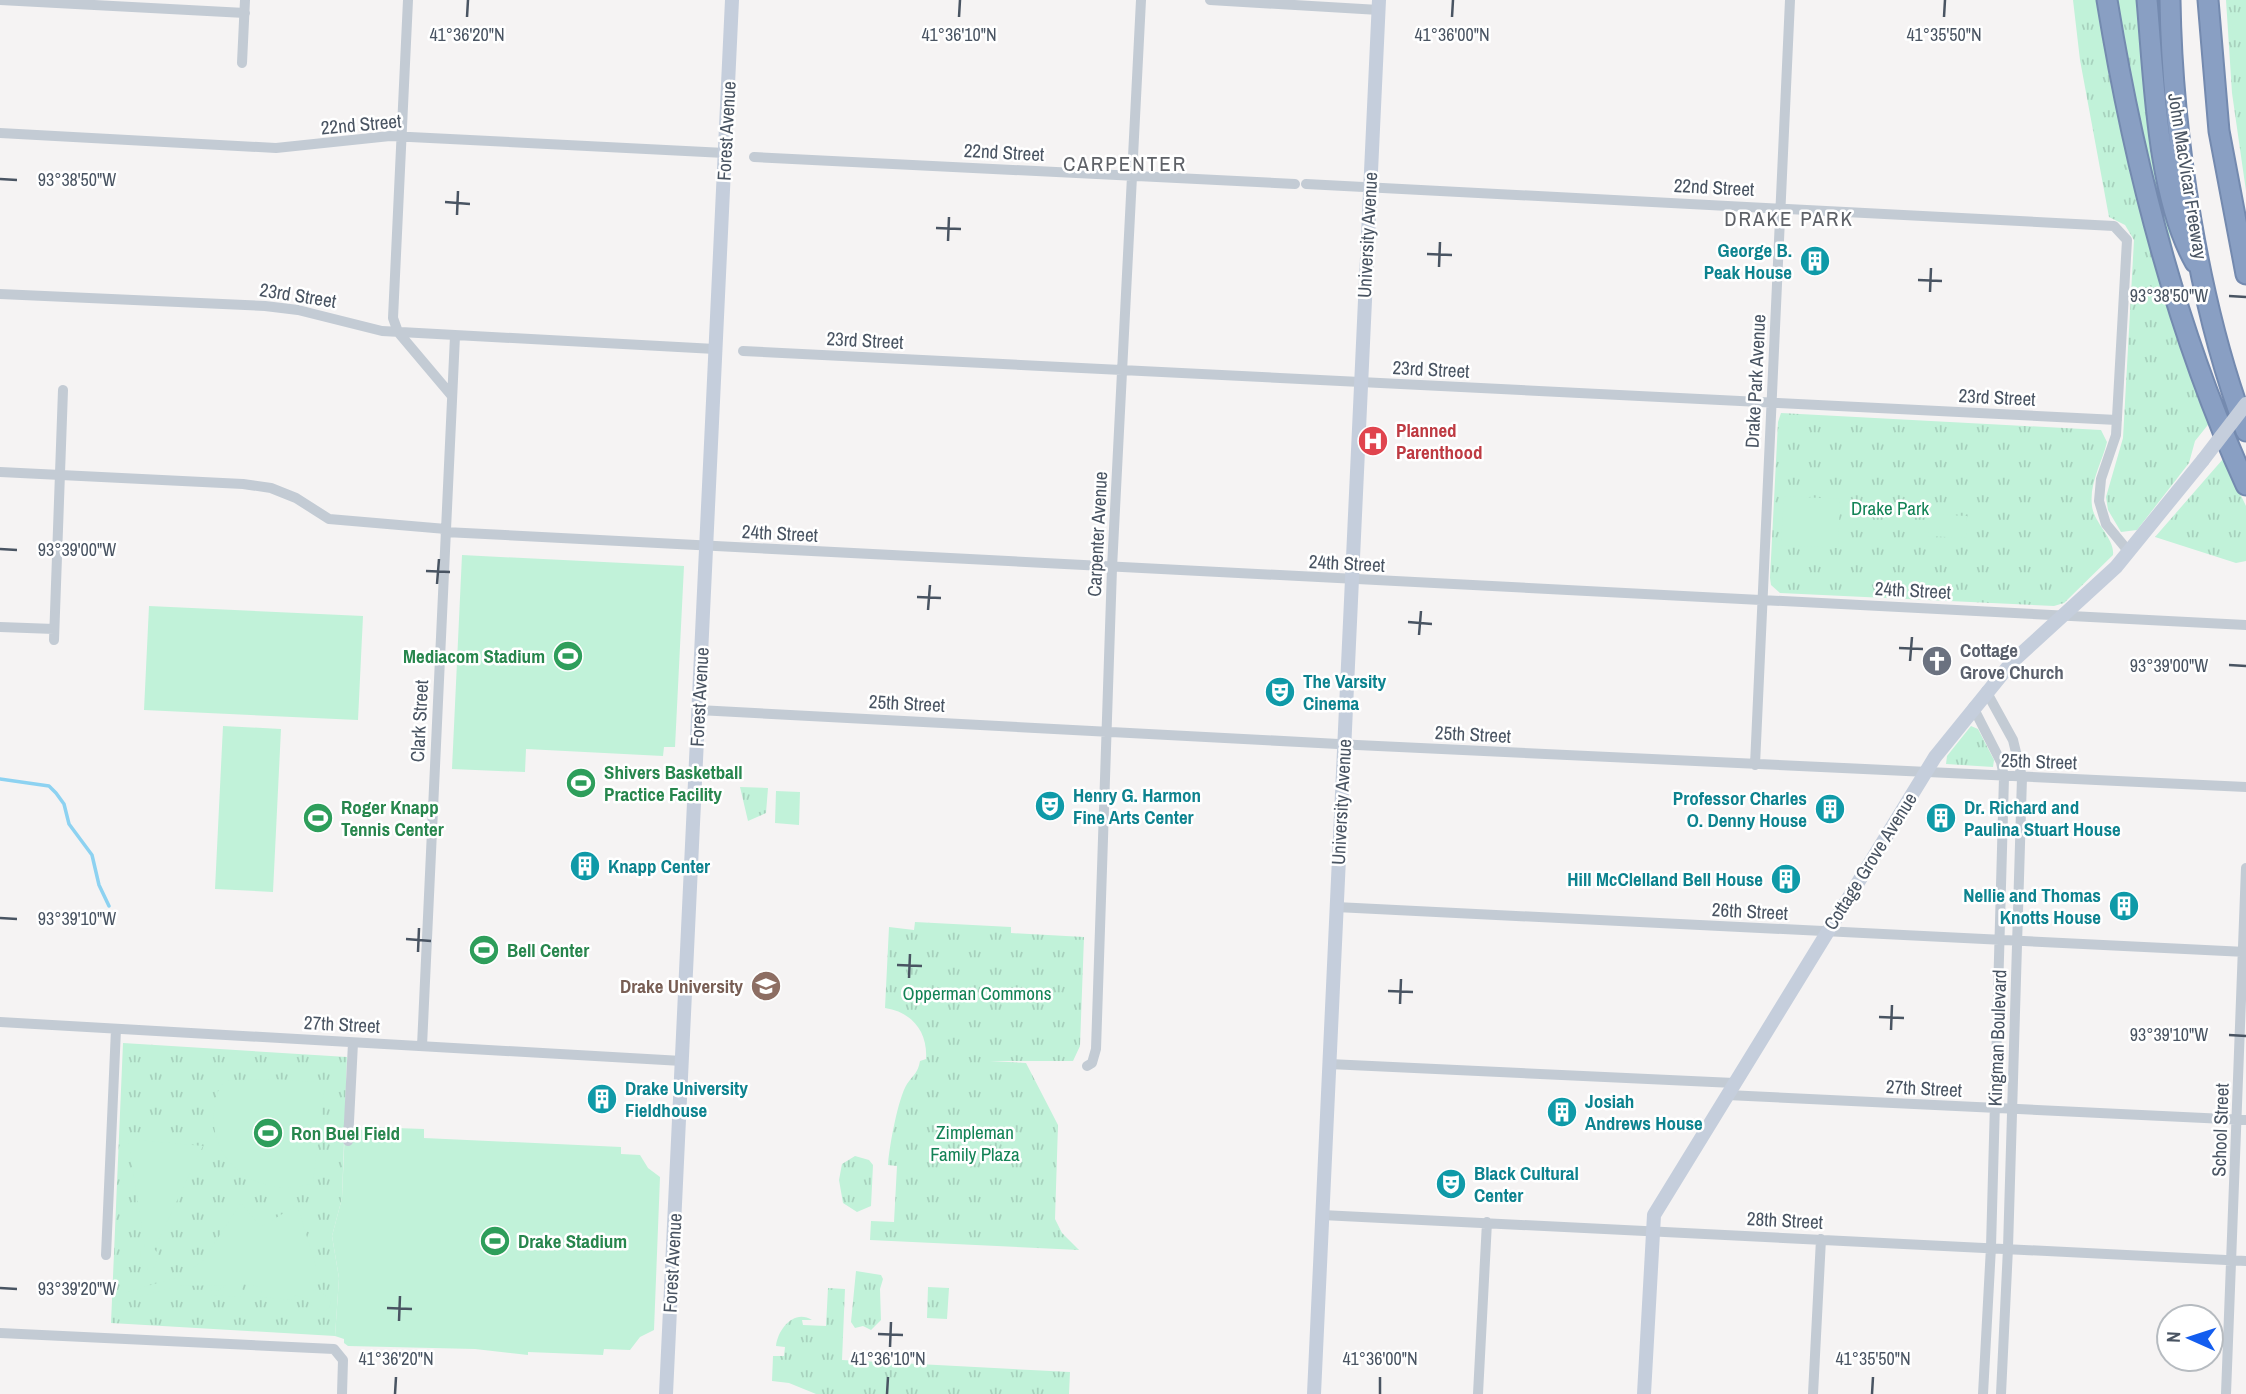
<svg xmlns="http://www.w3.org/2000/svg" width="2246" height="1394" viewBox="0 0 2246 1394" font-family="'Archivo Narrow',sans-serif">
<defs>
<pattern id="grass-tufts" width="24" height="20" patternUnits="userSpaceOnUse" patternTransform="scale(1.75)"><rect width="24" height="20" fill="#c1f2d9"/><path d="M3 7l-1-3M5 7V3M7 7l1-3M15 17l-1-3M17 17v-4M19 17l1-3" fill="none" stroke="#a7d1bd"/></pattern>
</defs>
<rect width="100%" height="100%" fill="#f5f3f3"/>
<path fill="url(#grass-tufts)" d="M2073,0H2100L2211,421L2195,441L2189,463L2137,530L2121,532L2108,510L2106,497L2123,438L2134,240L2125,225L2109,217L2080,60Z
M2114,0H2136L2147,113L2173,251L2209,373C2164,249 2138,129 2114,0Z
M2226,0H2246V191L2232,93Z
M1781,413L2101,430L2107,442C2102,463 2089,483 2092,506C2094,523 2115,539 2113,555L2064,603L2054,606L1780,593L1771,585L1770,578L1778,422Z
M2223,459L2246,506V561L2236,563L2155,537Z
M1971,726L1978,729L1994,760L1993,767L1946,764L1947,756Z
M740,787L768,788L766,813L748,821Z
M915,922L1011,927V933L1084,937L1080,1046L1073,1061H990L1026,1063L1058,1125L1055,1219L1062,1233L1079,1250L870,1240L871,1221L894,1222L897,1166L888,1165C889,1148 898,1098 907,1084C913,1075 918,1073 920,1061L926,1059C928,1032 912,1012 885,1008L889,927L914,930Z
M123,1043L347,1057L342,1198L332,1236L339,1278L335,1336L111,1323Z
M855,1156L869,1160L873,1165L871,1206L857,1212L843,1203L839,1180L842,1164Z
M856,1271L881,1275L883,1279L880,1289L881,1320L871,1330L863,1326L855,1328L851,1322Z
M928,1287L949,1288L947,1319L927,1318Z
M828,1288L845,1289L842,1360L1070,1372L1069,1394H816L789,1383L772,1381L773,1356H784L785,1347L776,1346C778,1329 794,1309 812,1320H802L803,1325L826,1326Z"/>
<path fill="#c1f2d9" d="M1784,496L1840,499L1838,548L1781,545Z
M1930,514L1967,516L1966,538L1928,536Z
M462,555L684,566L675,747H664L663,756L526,749L525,772L452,769Z
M149,606L363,616L358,720L144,710Z
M223,726L281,729L273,892L215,889Z
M776,791L800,792L799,825L775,823Z
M272,1079L317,1082L324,1089L313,1183C264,1200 209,1166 214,1111C215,1100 217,1089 225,1081Z
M368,1127L424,1129V1138L621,1147V1154L640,1155L648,1168L660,1177L654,1330L640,1337L630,1350L604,1349L603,1355L528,1352V1355L475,1349L348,1346L344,1343V1339L335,1336L339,1278L332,1236L342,1198L345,1129L367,1130Z
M128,1139L203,1146L154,1249L158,1253L155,1267L149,1270L139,1264L141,1251L145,1247Z
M241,1203L261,1227L297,1205L321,1282L307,1283L313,1291L318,1289L331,1301L329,1308L321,1311L309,1304L308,1299L295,1295L294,1300L260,1297L263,1287L241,1284L244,1297L211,1295L212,1290L217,1291L227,1285L178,1286L123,1301V1293L175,1278L202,1262Z"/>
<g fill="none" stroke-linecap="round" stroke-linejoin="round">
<path stroke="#8dd2f1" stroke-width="3.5" d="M0,779L49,786L56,793L64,804L69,824L92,855L99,885L109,906"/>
<g stroke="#748aaf" stroke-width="23">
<path id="highway" d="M2107,0C2134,166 2176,332 2246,485
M2147,0C2154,77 2157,195 2195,262
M2170,0C2172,135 2198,305 2246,431
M2208,0L2219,131L2246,274"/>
</g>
<path stroke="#c3cbd4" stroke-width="10" d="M0,0L245,13
M408,0L393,318L398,332L452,396
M1210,0L1379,10
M242,63L245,0
M0,133L276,148L390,136L725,153
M754,157L1295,184
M1306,184L2114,226L2127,240L2116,435L2101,479L2099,501L2106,524L2129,552
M0,294L265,306L298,310L382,331L715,349
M743,351L2117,420
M0,472L243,484L271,488L296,498L329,519L446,529
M445,532L2246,625
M0,627L54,629
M54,640L63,390
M1986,691L2013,740L2022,777L2008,1248L2001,1394
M1973,707L2001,762L2004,777L1991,1247L1983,1394
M698,710L1357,745L2246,787
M1755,765L1790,0
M1336,907L2246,952
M0,1022L682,1061
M422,1046L455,336
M1329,1064L1734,1083
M1087,1066L1092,1063L1096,1049L1112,568L1141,0
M1727,1095L2246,1120
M348,1141L353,1043
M1322,1215L2246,1261
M106,1255L116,1029
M0,1333L334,1349L343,1360L342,1394
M1478,1394L1487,1222
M1813,1394L1821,1239
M2226,1394L2246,868"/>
<path stroke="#c5cedc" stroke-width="14" d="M666,1394L732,0
M1314,1394L1379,0
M1644,1394L1654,1215L1935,757L2012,662L2116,567L2203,460"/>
<use href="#highway" stroke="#899fc3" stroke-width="19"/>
<path stroke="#c5cedc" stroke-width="14" d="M2203,460L2246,404"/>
</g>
<path fill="none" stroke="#495462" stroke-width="2.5" d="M467,17L468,0M959,17L960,0M1452,17L1453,0M1944,17L1945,0M0,179L17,180M445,202L470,204M457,215L458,191M936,228L961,229M948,241L949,217M1427,254L1452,255M1439,267L1440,242M1918,280L1942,281M1930,292L1931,268M2229,296L2246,297M0,549L17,550M426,571L450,572M437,584L439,559M917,597L941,598M928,610L930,585M1408,622L1432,624M1419,635L1421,611M1899,648L1923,649M1910,661L1912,637M2229,665L2246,666M0,918L17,919M406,939L431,941M418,952L419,928M897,965L922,966M909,978L910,954M1388,991L1413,992M1400,1004L1401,979M1879,1017L1904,1018M1891,1030L1892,1005M2229,1035L2246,1036M0,1288L17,1289M387,1308L412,1309M399,1321L400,1296M878,1334L903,1335M890,1347L891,1322M395,1394L396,1377M887,1394L888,1377M1380,1394V1377M1872,1394L1873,1377"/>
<defs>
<g id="building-disc" transform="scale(1.575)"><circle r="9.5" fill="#0f9aa8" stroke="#fff"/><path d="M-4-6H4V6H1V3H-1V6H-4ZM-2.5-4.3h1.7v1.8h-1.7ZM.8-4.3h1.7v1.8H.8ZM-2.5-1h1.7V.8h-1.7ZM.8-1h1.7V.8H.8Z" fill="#fff"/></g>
<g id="hospital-disc" transform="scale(1.575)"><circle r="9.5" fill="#e0444e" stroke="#fff"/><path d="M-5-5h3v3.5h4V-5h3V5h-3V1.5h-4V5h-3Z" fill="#fff"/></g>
<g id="stadium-disc" transform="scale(1.575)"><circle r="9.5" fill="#2e9e5b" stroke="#fff"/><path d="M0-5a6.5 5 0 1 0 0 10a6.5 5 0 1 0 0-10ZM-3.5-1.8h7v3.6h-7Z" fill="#fff"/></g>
<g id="church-disc" transform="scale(1.575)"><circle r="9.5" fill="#6b7280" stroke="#fff"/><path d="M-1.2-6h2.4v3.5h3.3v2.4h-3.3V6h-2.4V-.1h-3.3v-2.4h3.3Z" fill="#fff"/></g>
<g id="theatre-disc" transform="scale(1.575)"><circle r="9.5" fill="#0f9aa8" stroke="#fff"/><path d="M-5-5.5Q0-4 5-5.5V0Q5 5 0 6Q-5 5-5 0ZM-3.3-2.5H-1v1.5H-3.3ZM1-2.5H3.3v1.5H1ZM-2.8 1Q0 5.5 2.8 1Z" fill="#fff"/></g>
<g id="university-disc" transform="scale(1.575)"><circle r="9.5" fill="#8d6e63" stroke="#fff"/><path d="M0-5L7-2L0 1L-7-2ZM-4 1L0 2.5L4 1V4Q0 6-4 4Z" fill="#fff"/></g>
</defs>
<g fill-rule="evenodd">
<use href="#building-disc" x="1815" y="261"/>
<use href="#hospital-disc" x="1373" y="441"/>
<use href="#stadium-disc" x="568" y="656"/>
<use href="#church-disc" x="1937" y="661"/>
<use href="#theatre-disc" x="1280" y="692"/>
<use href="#stadium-disc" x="581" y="783"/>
<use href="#theatre-disc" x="1050" y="806"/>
<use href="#building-disc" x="1830" y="809"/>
<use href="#stadium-disc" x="318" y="818"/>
<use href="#building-disc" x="1941" y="818"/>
<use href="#building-disc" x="585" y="866"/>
<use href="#building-disc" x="1786" y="879"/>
<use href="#building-disc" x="2124" y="906"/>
<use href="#stadium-disc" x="484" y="950"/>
<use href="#university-disc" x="766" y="986"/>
<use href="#building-disc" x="602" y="1099"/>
<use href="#building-disc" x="1562" y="1112"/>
<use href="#stadium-disc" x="268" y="1133"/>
<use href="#theatre-disc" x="1451" y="1184"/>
<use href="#stadium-disc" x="495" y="1241"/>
</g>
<g text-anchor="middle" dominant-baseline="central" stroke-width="5" stroke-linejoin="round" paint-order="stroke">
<g font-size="19" fill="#495462" stroke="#fff">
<text transform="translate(361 124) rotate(-5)">22nd Street</text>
<text transform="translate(726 131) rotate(-87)">Forest Avenue</text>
<text transform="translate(1004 152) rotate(3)">22nd Street</text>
<text transform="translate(2188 176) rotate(81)">John MacVicar Freeway</text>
<text transform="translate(1714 187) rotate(3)">22nd Street</text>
<text transform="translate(1367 235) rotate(-87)">University Avenue</text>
<text transform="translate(298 295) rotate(9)">23rd Street</text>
<text transform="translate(865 340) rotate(3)">23rd Street</text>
<text transform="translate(1431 369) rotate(3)">23rd Street</text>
<text transform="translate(1755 381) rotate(-87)">Drake Park Avenue</text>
<text transform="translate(1997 397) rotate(3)">23rd Street</text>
<text transform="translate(780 533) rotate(3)">24th Street</text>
<text transform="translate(1097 534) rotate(-87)">Carpenter Avenue</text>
<text transform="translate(1347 563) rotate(3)">24th Street</text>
<text transform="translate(1913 590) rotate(3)">24th Street</text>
<text transform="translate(699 697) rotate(-87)">Forest Avenue</text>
<text transform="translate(907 703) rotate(3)">25th Street</text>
<text transform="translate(419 721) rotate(-87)">Clark Street</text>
<text transform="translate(1473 734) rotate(3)">25th Street</text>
<text transform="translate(2039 761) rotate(2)">25th Street</text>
<text transform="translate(1341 802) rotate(-87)">University Avenue</text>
<text transform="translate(1870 861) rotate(-58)">Cottage Grove Avenue</text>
<text transform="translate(1750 911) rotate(3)">26th Street</text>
<text transform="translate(342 1024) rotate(3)">27th Street</text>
<text transform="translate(1997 1038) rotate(-88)">Kingman Boulevard</text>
<text transform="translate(1924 1088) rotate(3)">27th Street</text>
<text transform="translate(2220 1130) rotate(-88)">School Street</text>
<text transform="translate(1785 1220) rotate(3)">28th Street</text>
<text transform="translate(672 1263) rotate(-87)">Forest Avenue</text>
</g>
<g font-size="19" font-weight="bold" fill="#0d838f" stroke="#fff" text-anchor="start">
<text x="1792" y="250" text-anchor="end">George B.<tspan x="1792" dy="22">Peak House</tspan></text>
<text x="1303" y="681">The Varsity<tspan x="1303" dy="22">Cinema</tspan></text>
<text x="1073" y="795">Henry G. Harmon<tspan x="1073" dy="22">Fine Arts Center</tspan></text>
<text x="1807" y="798" text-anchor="end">Professor Charles<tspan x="1807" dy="22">O. Denny House</tspan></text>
<text x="1964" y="807">Dr. Richard and<tspan x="1964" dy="22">Paulina Stuart House</tspan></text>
<text x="608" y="866">Knapp Center</text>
<text x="1763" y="879" text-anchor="end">Hill McClelland Bell House</text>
<text x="2101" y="895" text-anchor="end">Nellie and Thomas<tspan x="2101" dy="22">Knotts House</tspan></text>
<text x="625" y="1088">Drake University<tspan x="625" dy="22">Fieldhouse</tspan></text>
<text x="1585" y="1101">Josiah<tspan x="1585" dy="22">Andrews House</tspan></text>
<text x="1474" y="1173">Black Cultural<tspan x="1474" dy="22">Center</tspan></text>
</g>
<g font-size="19" font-weight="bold" fill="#be3a42" stroke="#fff" text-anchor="start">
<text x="1396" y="430">Planned<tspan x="1396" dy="22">Parenthood</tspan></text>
</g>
<g font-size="19" fill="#138356" stroke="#fff">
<text x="1890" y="508">Drake Park</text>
<text x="977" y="993">Opperman Commons</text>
<text x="975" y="1132">Zimpleman<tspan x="975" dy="22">Family Plaza</tspan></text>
</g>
<g font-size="19" font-weight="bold" fill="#5b616d" stroke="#fff" text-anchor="start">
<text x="1960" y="650">Cottage<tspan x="1960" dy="22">Grove Church</tspan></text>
</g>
<g font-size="19" font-weight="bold" fill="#27864d" stroke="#fff" text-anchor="start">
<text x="545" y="656" text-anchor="end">Mediacom Stadium</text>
<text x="604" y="772">Shivers Basketball<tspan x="604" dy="22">Practice Facility</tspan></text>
<text x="341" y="807">Roger Knapp<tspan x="341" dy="22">Tennis Center</tspan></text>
<text x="507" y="950">Bell Center</text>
<text x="291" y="1133">Ron Buel Field</text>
<text x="518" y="1241">Drake Stadium</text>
</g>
<g font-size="19" font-weight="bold" fill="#785e54" stroke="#fff" text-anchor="end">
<text x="743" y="986">Drake University</text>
</g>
<g font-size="21" letter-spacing="2" fill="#5f6268" stroke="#fff">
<text x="1125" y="163">CARPENTER</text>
<text x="1789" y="218">DRAKE PARK</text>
</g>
</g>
<g font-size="18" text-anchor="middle" fill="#495462" stroke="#fff" stroke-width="5" stroke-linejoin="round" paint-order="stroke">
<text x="467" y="41">41°36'20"N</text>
<text x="959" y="41">41°36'10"N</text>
<text x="1452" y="41">41°36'00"N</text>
<text x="1944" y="41">41°35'50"N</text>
<text x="77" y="186">93°38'50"W</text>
<text x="2169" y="302">93°38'50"W</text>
<text x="77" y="556">93°39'00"W</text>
<text x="2169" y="672">93°39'00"W</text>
<text x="77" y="925">93°39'10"W</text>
<text x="2169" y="1041">93°39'10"W</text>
<text x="77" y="1295">93°39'20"W</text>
<text x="396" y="1365">41°36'20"N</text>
<text x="888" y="1365">41°36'10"N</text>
<text x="1380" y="1365">41°36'00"N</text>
<text x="1873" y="1365">41°35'50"N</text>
</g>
<g transform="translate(2190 1338) rotate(273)"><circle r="33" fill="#ffffff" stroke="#b6bbc0" stroke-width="2"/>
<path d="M0-5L12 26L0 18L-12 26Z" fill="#135def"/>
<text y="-10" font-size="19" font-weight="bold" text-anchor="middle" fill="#495462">N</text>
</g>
</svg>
